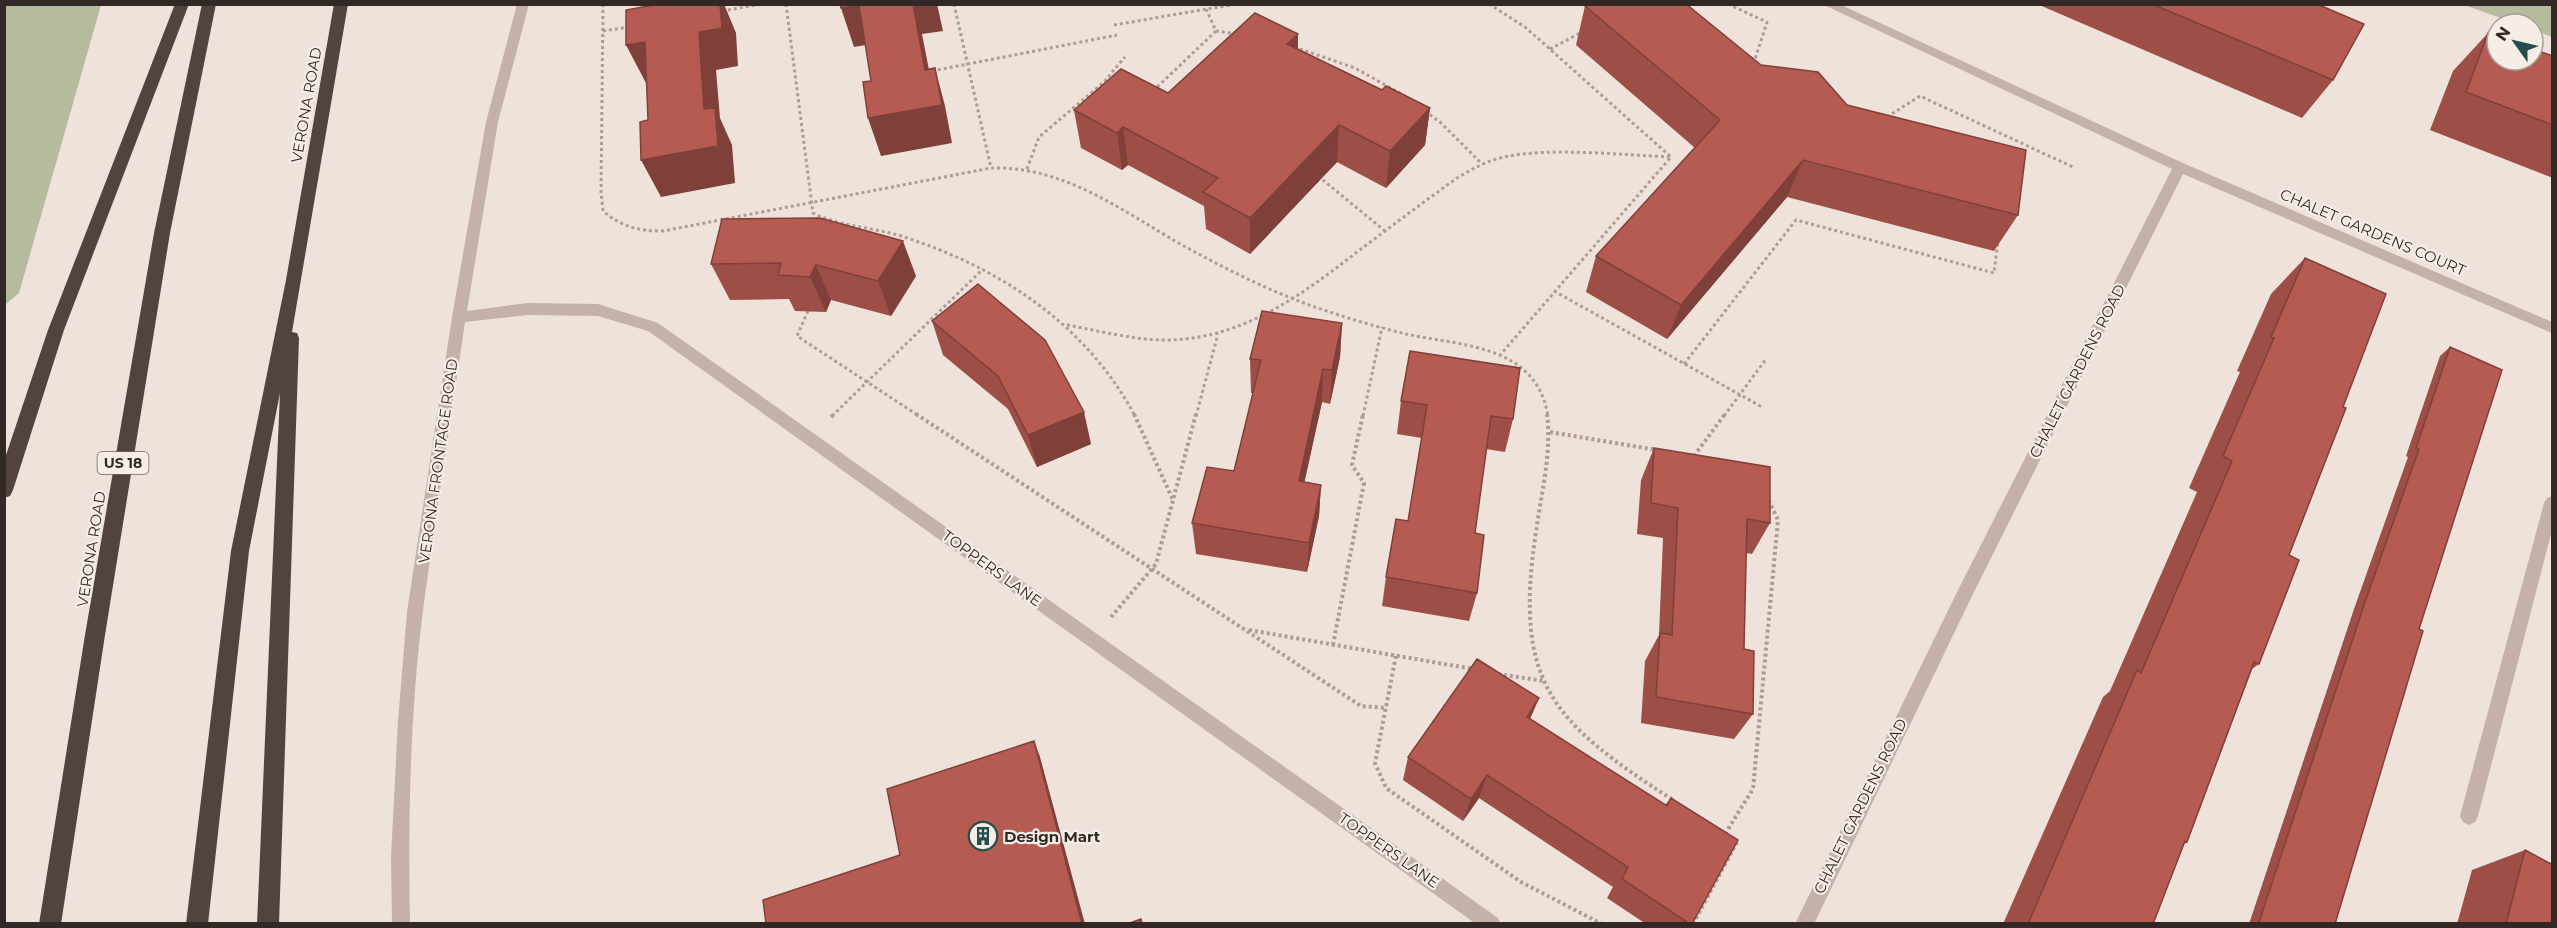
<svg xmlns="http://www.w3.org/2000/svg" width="2557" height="928" viewBox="0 0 2557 928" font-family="Montserrat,sans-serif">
<rect width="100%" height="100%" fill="#eee2db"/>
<path fill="#b5bb9d" d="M5,4L101,5L19,293L5,305Z
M2464,5H2552V37L2533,30V24H2518Z"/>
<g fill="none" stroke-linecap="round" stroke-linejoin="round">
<path stroke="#b09b93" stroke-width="3" stroke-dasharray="3 3" stroke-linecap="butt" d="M603,4L601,192L603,211C622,227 639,231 663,231L991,168C1064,166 1121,210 1182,245C1226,269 1271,292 1318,308C1347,318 1377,327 1406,334C1461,346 1536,344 1548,416
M786,4L813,213C841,227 872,227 901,236C999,267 1086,324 1135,416
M954,4L991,168
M1489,4L1525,27L1671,157L1501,354
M1728,4L1767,22L1754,62
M1206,9L1216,31L1237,34
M722,11L762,4
M1114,25L1236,4
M603,31L629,27
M1294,47L1355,68L1405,96
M1550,49L1582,32
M932,71L1117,35
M1153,91L1216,31
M1425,111L1441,123L1482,164
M1887,117L1920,96L2075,168
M1027,169L1039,137L1104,82L1125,57
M1318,176L1385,231
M1554,291L1762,407
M808,311L797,336L919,416
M1067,325C1101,331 1136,341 1171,340C1247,337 1304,293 1361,249C1393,225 1425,201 1457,178C1472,169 1486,161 1504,157C1550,147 1622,155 1671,157
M1684,364L1796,220L1994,273L1998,241
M832,416L983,269
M1196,416L1218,334
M1363,416L1382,327
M1724,416L1766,359"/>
<path stroke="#b09b93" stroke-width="4" stroke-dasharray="3 3" stroke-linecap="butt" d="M916,414L1361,706L1386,708
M1134,414L1173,500
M1547,414C1552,453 1541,494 1536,532C1513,683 1552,722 1673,800
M831,417L834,414
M1550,432L1657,450
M1694,456L1725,414
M1111,617L1156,564L1196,414
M1249,630L1473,669
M1333,645L1364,483L1352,465L1363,414
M1396,656L1375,763L1386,788L1521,882L1602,924
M1498,674L1544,681
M1725,834L1753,789L1778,520L1769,501
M1693,924L1737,842L1733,839"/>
<path fill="#c4b1a9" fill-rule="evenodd" d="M517,4H529L498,122L467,311L528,303L598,304L658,323L1498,918L1501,924H1476L648,331L598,316L528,315L465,322C451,418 436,514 423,610C410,713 408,820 410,924H392L391,857L398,721L407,612L452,317L486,122Z
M1822,4H1839L2185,164L2552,322V333L2183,174L1971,598L1814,924H1795L1959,588L2172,169Z
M2552,496V530L2478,816L2475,822L2469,825L2463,822L2460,816L2544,503L2547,498Z"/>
<path fill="#524340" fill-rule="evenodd" d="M175,4H189L64,330L13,490L10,496L4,498V461L48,330Z
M202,4H216L170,233L105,635L61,924H39L85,635L154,233Z
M334,4H348L292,332L297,333L299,338L279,924H257L280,393L249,551L208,924H186L231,551L286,280Z"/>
</g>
<path fill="#9d4e46" d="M2037,4H2317L2333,80L2302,118Z
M1585,6L1761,65L1847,105L2018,215L1994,251L1787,197L1667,339L1586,292L1596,256L1695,148L1576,45Z
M2488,33L2553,56V178L2430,130L2453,71Z
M1298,34V49L1382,90L1430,108L1425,145L1386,188L1337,162L1250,254L1206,229L1204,206L1128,165L1122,170L1081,148L1074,110L1168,93Z
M722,219L916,276L891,316L831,300L826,312L795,311L789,299L730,300L711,264Z
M2305,258L2343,407L2289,555L2259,664L2252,669L2187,842L2184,844L2153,924H2003L2103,697L2110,691L2197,492L2189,488L2240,372L2237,371L2271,294Z
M932,321L1091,444L1037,467L1008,409L943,355Z
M1342,323L1340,357L1330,404L1322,402L1304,482L1321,485L1319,516L1307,572L1196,554L1192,523L1234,471L1253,393H1251L1250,359Z
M2450,347L2419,629L2335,924H2249L2354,609L2408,457L2406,456L2440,356Z
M1401,401L1513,419L1505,452L1486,449L1475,533L1477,593L1469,621L1382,606L1386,577L1408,521L1422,438L1397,434Z
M1654,448L1770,523L1752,554L1746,553L1744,649L1753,714L1734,739L1641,723L1645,661L1659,635L1663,538L1637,534L1641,480Z
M1539,698L1530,719L1665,805L1671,798L1692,924H1646L1607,898L1613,887L1479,798L1463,821L1403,780L1408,757Z
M2525,850L2553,924H2457L2472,870Z"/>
<path fill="#7f4039" d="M720,4H724L736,33L738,66L716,70L720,118L732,145L735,183L661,197L641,160L704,109L699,32Z
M913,4H937L943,31L922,34L936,106L935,68L945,106L952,143L881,156L868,118L925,70Z
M859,5L871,44L854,47L841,8Z
M1298,34L1297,72L1287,44Z
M645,42L664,80L646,83L626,45Z
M1430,108L1425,145L1386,188L1390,151Z
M1339,125L1337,162L1250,254V218Z
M1123,127L1128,165L1122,170L1117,133Z
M1803,160L1787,197L1667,339L1681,305Z
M903,241L916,276L891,316L878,281Z
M816,265L831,300L826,312L810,277Z
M1342,323L1340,357L1330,404L1332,370Z
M1323,369L1322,402L1298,512L1299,481Z
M1084,412L1091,444L1037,467L1028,435Z
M1321,485L1319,516L1307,572L1309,543Z
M1539,698L1528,723L1527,717Z
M1034,741L1040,757L1085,924H1082Z
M1487,775L1479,798L1463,821L1471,799Z"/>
<path fill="#b65b51" stroke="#7f4039" stroke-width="1.5" d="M658,4H720L722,28L699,32L704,109L715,108L718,146L641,160L640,122L648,120L645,42L626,45V10Z
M840,4H913L925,70L935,68L942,105L868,118L863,82L871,81L859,5L841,8Z
M1589,4H1686L1761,65L1818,72L1847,105L2026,150L2018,215L1803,160L1681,305L1596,256L1720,120L1585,6Z
M2152,4H2317L2364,24L2333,80Z
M1255,13L1298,34L1287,44L1382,90L1386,86L1430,108L1390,151L1339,125L1250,218L1203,192L1218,178L1123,127L1117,133L1074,110L1121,69L1168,93Z
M2488,33L2497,36V60H2533V49L2553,56V125L2466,92Z
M820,218L903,241L878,281L816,265L810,277L778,275L781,263L711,264L722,219Z
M2305,258L2386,294L2343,407L2346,408L2289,555L2299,560L2259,664L2254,662L2187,842L2185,841L2153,924H2028L2137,670L2141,673L2232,461L2223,456L2274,338L2271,337Z
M978,284L1045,340L1084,412L1028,435L998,376L932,321Z
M1262,311L1342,323L1332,370L1323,369L1299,481L1321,485L1309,543L1192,523L1207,467L1234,471L1261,360L1250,359Z
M2450,347L2502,370L2419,629L2423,631L2335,924H2262L2259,922L2365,602L2419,449L2416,448Z
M1410,351L1520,368L1513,419L1491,416L1475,533L1484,535L1477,593L1386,577L1396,519L1408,521L1427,405L1401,401Z
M1654,448L1770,467V523L1747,519L1744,649L1754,651L1753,714L1656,697L1660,633L1672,635L1678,508L1651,503Z
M1477,659L1539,698L1527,717L1667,806L1671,798L1738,840L1692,924H1690L1622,879L1628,867L1487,775L1471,799L1408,757Z
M1034,741L1082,924H766L763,900L900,855L887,789Z
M2525,850L2553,865V924H2506Z
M1141,919L1142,924H1127Z"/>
<defs>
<g id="building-ring" transform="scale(1.5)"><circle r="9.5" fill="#f6ede6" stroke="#234e4b" stroke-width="1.5"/><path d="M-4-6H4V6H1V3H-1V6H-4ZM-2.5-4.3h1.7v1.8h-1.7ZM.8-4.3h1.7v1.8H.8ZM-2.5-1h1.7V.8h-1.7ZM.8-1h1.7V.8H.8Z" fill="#234e4b"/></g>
</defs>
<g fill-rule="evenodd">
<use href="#building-ring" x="983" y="836"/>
</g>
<g text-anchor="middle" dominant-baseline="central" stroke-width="4.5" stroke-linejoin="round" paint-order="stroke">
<rect fill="#f6ede6" stroke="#6d6460" stroke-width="1.5" x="97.5" y="452" width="51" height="22" rx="4.5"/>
<g font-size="14" font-weight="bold" fill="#322927">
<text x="123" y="463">US 18</text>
</g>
<g font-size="15" fill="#322927" stroke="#f6ede6">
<text transform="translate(306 105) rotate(-80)">VERONA ROAD</text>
<text transform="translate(2373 232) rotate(23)">CHALET GARDENS COURT</text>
<text transform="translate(2077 371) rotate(-63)">CHALET GARDENS ROAD</text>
<text transform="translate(438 461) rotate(-82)">VERONA FRONTAGE ROAD</text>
<text transform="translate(91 549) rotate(-81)">VERONA ROAD</text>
<text transform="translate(992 568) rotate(36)">TOPPERS LANE</text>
<text transform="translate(1860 806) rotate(-64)">CHALET GARDENS ROAD</text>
<text transform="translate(1389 850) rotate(35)">TOPPERS LANE</text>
</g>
<g font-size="15" font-weight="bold" fill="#322927" stroke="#f6ede6" text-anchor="start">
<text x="1004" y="836">Design Mart</text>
</g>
</g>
<rect width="2557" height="928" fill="none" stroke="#322927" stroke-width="12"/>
<g transform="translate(2515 42) rotate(304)"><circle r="28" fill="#f6ede6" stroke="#a89f9a" stroke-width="1.5"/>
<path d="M0-4.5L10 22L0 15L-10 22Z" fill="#234e4b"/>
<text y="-9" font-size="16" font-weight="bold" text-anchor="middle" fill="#322927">N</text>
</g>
</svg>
